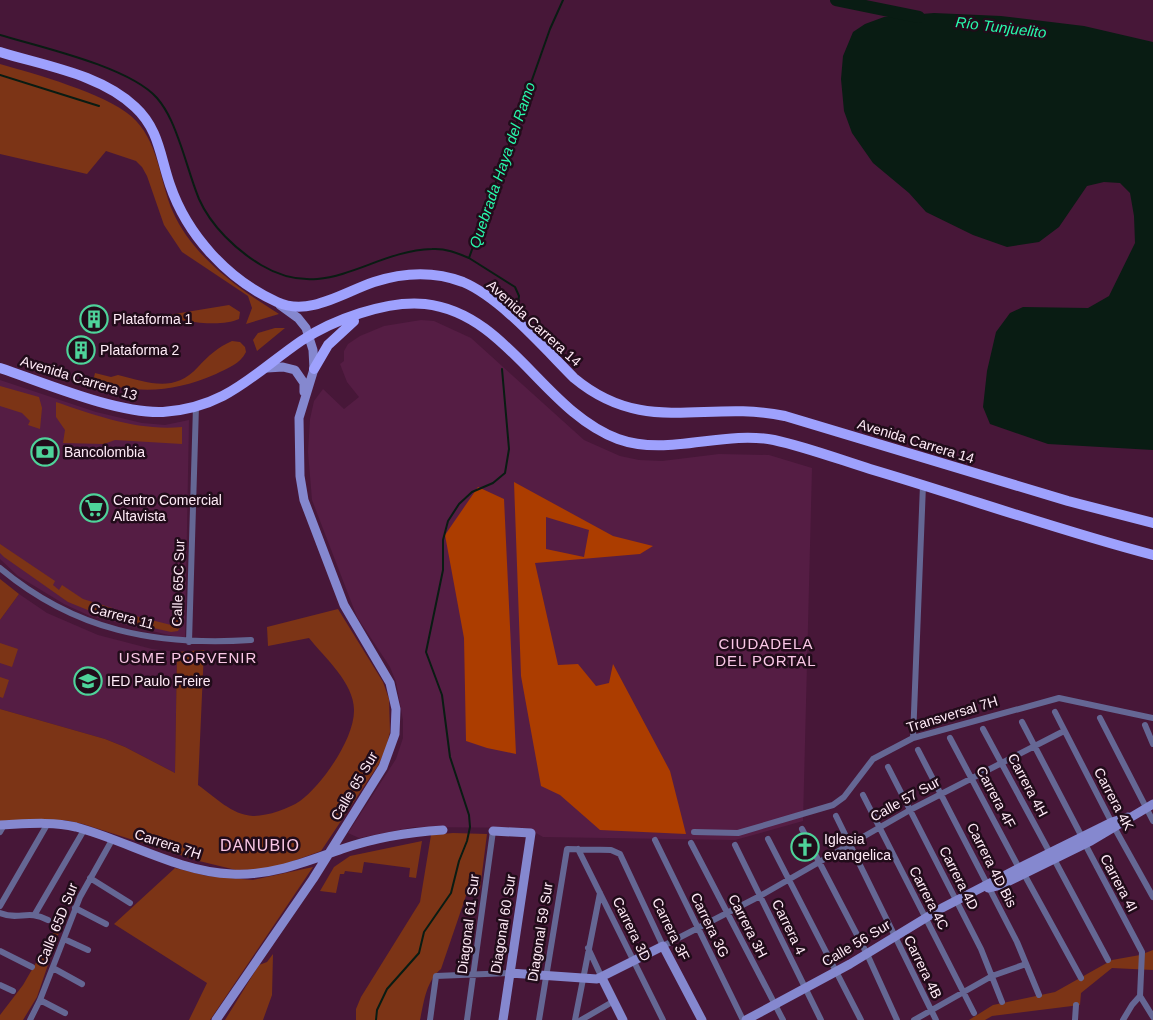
<svg xmlns="http://www.w3.org/2000/svg" width="1153" height="1020" viewBox="0 0 1153 1020" font-family="Arial,sans-serif">
<rect width="100%" height="100%" fill="#471738"/>
<path fill="#551d44" d="M421,320L434,321L471,338L584,440L620,456L639,460L662,461L719,454L769,455L812,468L803,821L735,840L543,837L527,828L414,827L359,838L348,833L396,759L403,738V720L396,682L390,667L357,617L312,500L308,452L310,419L314,401L323,389L344,409L359,397L347,382L340,364L344,361V351L348,344L360,336L384,326Z
M0,380L96,412L142,423L165,425L189,420L185,637H177L90,616L64,604L18,576L0,559Z
M19,594L47,613L98,635L152,649L177,652L175,773L125,747L105,739L0,709V620Z"/>
<path fill="#7c3416" d="M0,64C35,74 104,93 131,116C159,140 159,180 173,212C193,257 239,289 279,314L246,324L252,308L248,296L182,252L164,225L147,176L142,167L136,161L106,151L87,174L0,154Z
M229,305L240,312L239,319C220,328 182,321 162,316Z
M275,328H285L257,351L253,340L258,333Z
M232,341L240,342L245,347L246,352C240,364 228,368 216,374C172,393 138,394 93,381L95,373L111,377L118,375C148,382 173,394 198,367C208,356 218,347 232,341Z
M0,386L39,397L42,408L40,429L28,425L30,421L22,413L0,406Z
M56,402C97,416 138,431 182,427V444L115,440L104,444L63,443L65,430L56,417Z
M0,544L55,581L53,585L59,590L62,585L83,599L112,608V610L175,626L178,609C182,616 183,624 178,631L171,632L105,617L68,602L4,557L0,553Z
M0,579L19,594L0,620Z
M338,609L383,682L389,699L390,732L386,748L379,764L321,851L271,869L236,870L199,861L83,824L64,820L0,822V709L105,739L125,747L175,773L177,652L204,650L198,785C215,797 232,815 253,816C268,816 288,809 300,801C322,785 354,739 354,711C355,684 325,658 309,638L268,646L267,627Z
M0,643L18,649L12,667L0,663Z
M0,677L9,680L3,698L0,697Z
M453,833L487,834L480,889L469,887L441,969C426,981 424,1002 420,1020H356V1009L361,997L420,902L431,835Z
M422,841L416,878L409,877L410,868L364,862L362,873L345,871L344,874H340L336,893L320,891L334,867L350,856Z
M313,867L210,1020H189L207,983L114,924L175,868L207,876L253,880Z
M67,909L37,997L23,1020H0V1015L23,985Z
M1153,950V970L1112,968L1081,993L1080,1005L992,1016L985,1020H969L993,1005L1055,992L1112,960L1140,955Z
M273,954L272,995L263,1020H225L259,965L267,962Z"/>
<path fill="#ac3d00" fill-rule="evenodd" d="M514,482L613,536L653,546L640,554L535,563L558,665L578,664L596,686L609,683L613,664L670,771L686,834L600,830L560,795L541,786L521,676ZM546,517L589,530L584,557L546,549Z
M478,487L504,499L516,754L487,748L466,741L464,638L445,535Z"/>
<path fill="#091c13" d="M934,13L1001,16L1084,26L1153,42V450L1048,444L990,424L983,407L987,371L996,332L1010,313L1023,307L1088,308L1109,296L1135,243L1134,216L1130,193L1120,183L1104,182L1087,186L1059,227L1039,242L1007,247L973,235L926,212L909,193L873,163L852,133L844,111L841,79L843,56L853,32L865,24L884,17Z"/>
<g fill="none" stroke-linecap="round" stroke-linejoin="round">
<path stroke="#091c13" stroke-width="2" d="M0,35C41,47 130,67 157,98C169,112 175,129 181,146C187,163 192,182 199,199C211,226 236,250 261,265C326,304 369,251 432,249C445,248 457,253 469,258
M0,75L99,106
M517,309L519,296L515,287L469,258L550,29L563,0
M376,1020L377,1010L387,989L419,953L424,932L451,893L459,861L467,841L470,827L469,815L450,757L442,695L426,652L443,570V540L448,521L459,504L472,492L493,483L505,473L509,449L502,369"/>
<path stroke="#091c13" stroke-width="12" d="M836,0L919,17"/>
<path stroke="#656794" stroke-width="6" d="M0,568C75,631 156,646 251,640
M189,642L196,406
M1055,712L1114,827L1153,897
M1100,718L1153,821
M1022,722L1082,837
M1145,725L1153,744
M983,729L1050,853
M913,738L923,485
M950,738L1019,868
M918,750L1017,942L1039,995
M888,767L981,949L1002,1002
M863,795L974,1013
M836,816L936,1020
M802,829L867,954L897,1020
M0,832L4,825
M694,832L738,833L833,805L844,797L873,759L913,738L1059,698L1153,718
M768,839L861,1020
M655,840L743,1020
M691,843L783,1020
M1085,844L1142,952L1140,996L1153,1017
M735,845L821,1020
M578,849L663,1020
M1054,859L1108,960
M1024,874L1081,978
M90,878L130,903
M0,906L48,823
M75,908L106,924
M0,913C20,921 27,909 48,920
M35,914L84,830
M64,939L88,950
M588,948L602,978
M0,951L32,967
M53,968L82,984
M0,985L13,991
M40,1000L65,1013
M30,1020L40,1000L80,897L112,840
M430,1020L436,976L510,973
M467,1020L493,831
M539,1020L567,849L611,850L620,854L663,946L760,896L910,810L1064,731
M575,1020L600,893
M581,1020L614,1001
M914,1020L992,976L1026,964
M1075,1020L1076,1005
M1123,1020L1132,1005L1140,996"/>
<path stroke="#8588cf" stroke-width="9" d="M267,368L283,367L295,370L304,383V392
M0,825C25,824 51,821 76,827C128,841 178,872 232,874C271,876 306,862 342,849C374,838 410,832 443,830
M493,831L531,833L503,1020
M988,888L1001,885L1091,841L1153,804
M510,973L597,979L663,946L702,1020
M602,978L623,1020
M216,1020L313,879L383,767L395,734L396,709L390,683L344,605L304,500L300,476L299,418L314,369L313,350L306,328L298,318L280,305
M746,1020L850,964L942,908L1025,865L1112,822L1128,817"/>
<path stroke="#9ea1fd" stroke-width="10" d="M0,52C45,66 100,74 135,107C159,129 160,156 170,185C187,235 228,280 277,302C309,317 344,292 374,282C402,273 434,271 463,282C501,298 544,348 574,378C645,437 705,399 785,416L1068,501L1153,523
M0,368C45,383 117,414 163,412C226,408 253,374 301,341C332,320 387,300 425,304C508,313 543,411 618,439C668,457 722,430 774,440C806,447 838,459 870,469C965,497 1057,530 1153,555
M314,369L328,345L354,321"/>
</g>
<defs>
<g id="building-ring" transform="scale(1.4375)"><circle r="9.5" fill="#210c1a" stroke="#4ed39a" stroke-width="1.5"/><path d="M-4-6H4V6H1V3H-1V6H-4ZM-2.5-4.3h1.7v1.8h-1.7ZM.8-4.3h1.7v1.8H.8ZM-2.5-1h1.7V.8h-1.7ZM.8-1h1.7V.8H.8Z" fill="#4ed39a"/></g>
<g id="bank-ring" transform="scale(1.4375)"><circle r="9.5" fill="#210c1a" stroke="#4ed39a" stroke-width="1.5"/><path d="M-6-4H6V4H-6ZM0-2.3a2.3 2.3 0 1 0 0 4.6a2.3 2.3 0 1 0 0-4.6Z" fill="#4ed39a"/></g>
<g id="supermarket-ring" transform="scale(1.4375)"><circle r="9.5" fill="#210c1a" stroke="#4ed39a" stroke-width="1.5"/><path d="M-6-5.5h2.5l.6 2H6L4.5 2H-2.5L-4.4-4H-6ZM-1.5 3.2a1.3 1.3 0 1 0 .1 0ZM3 3.2a1.3 1.3 0 1 0 .1 0Z" fill="#4ed39a"/></g>
<g id="school-ring" transform="scale(1.4375)"><circle r="9.5" fill="#210c1a" stroke="#4ed39a" stroke-width="1.5"/><path d="M0-5L7-2L0 1L-7-2ZM-4 1L0 2.5L4 1V4Q0 6-4 4Z" fill="#4ed39a"/></g>
<g id="church-ring" transform="scale(1.4375)"><circle r="9.5" fill="#210c1a" stroke="#4ed39a" stroke-width="1.5"/><path d="M-1.2-6h2.4v3.5h3.3v2.4h-3.3V6h-2.4V-.1h-3.3v-2.4h3.3Z" fill="#4ed39a"/></g>
</defs>
<g fill-rule="evenodd">
<use href="#building-ring" x="94" y="319"/>
<use href="#building-ring" x="81" y="350"/>
<use href="#bank-ring" x="45" y="452"/>
<use href="#supermarket-ring" x="94" y="508"/>
<use href="#school-ring" x="88" y="681"/>
<use href="#church-ring" x="805" y="847"/>
</g>
<g text-anchor="middle" dominant-baseline="central" stroke-width="5" stroke-linejoin="round" paint-order="stroke">
<g font-size="14" fill="#ffebf7" stroke="#210c1a" text-anchor="start">
<text x="113" y="319">Plataforma 1</text>
<text x="100" y="350">Plataforma 2</text>
<text x="64" y="452">Bancolombia</text>
<text x="113" y="500">Centro Comercial<tspan x="113" dy="16">Altavista</tspan></text>
<text x="107" y="681">IED Paulo Freire</text>
<text x="824" y="839">Iglesia<tspan x="824" dy="16">evangelica</tspan></text>
</g>
<g font-size="14" fill="#ffebf7" stroke="#210c1a">
<text transform="translate(534 323) rotate(42)">Avenida Carrera 14</text>
<text transform="translate(79 378) rotate(17)">Avenida Carrera 13</text>
<text transform="translate(916 441) rotate(17)">Avenida Carrera 14</text>
<text transform="translate(178 583) rotate(-88)">Calle 65C Sur</text>
<text transform="translate(122 616) rotate(15)">Carrera 11</text>
<text transform="translate(952 714) rotate(-17)">Transversal 7H</text>
<text transform="translate(1028 785) rotate(62)">Carrera 4H</text>
<text transform="translate(354 786) rotate(-59)">Calle 65 Sur</text>
<text transform="translate(996 797) rotate(62)">Carrera 4F</text>
<text transform="translate(905 799) rotate(-29)">Calle 57 Sur</text>
<text transform="translate(1114 799) rotate(62)">Carrera 4K</text>
<text transform="translate(168 844) rotate(18)">Carrera 7H</text>
<text transform="translate(992 865) rotate(63)">Carrera 4D Bis</text>
<text transform="translate(959 878) rotate(63)">Carrera 4D</text>
<text transform="translate(1119 883) rotate(62)">Carrera 4I</text>
<text transform="translate(929 898) rotate(63)">Carrera 4C</text>
<text transform="translate(57 924) rotate(-68)">Calle 65D Sur</text>
<text transform="translate(468 924) rotate(-83)">Diagonal 61 Sur</text>
<text transform="translate(503 924) rotate(-81)">Diagonal 60 Sur</text>
<text transform="translate(710 925) rotate(64)">Carrera 3G</text>
<text transform="translate(748 926) rotate(63)">Carrera 3H</text>
<text transform="translate(789 927) rotate(64)">Carrera 4</text>
<text transform="translate(632 929) rotate(64)">Carrera 3D</text>
<text transform="translate(671 929) rotate(64)">Carrera 3F</text>
<text transform="translate(540 932) rotate(-81)">Diagonal 59 Sur</text>
<text transform="translate(856 943) rotate(-31)">Calle 56 Sur</text>
<text transform="translate(923 967) rotate(64)">Carrera 4B</text>
</g>
<g font-size="15" font-style="italic" fill="#28f9ac" stroke="#210c1a">
<text transform="translate(1001 27) rotate(7)">Río Tunjuelito</text>
<text transform="translate(502 165) rotate(-71)">Quebrada Haya del Ramo</text>
</g>
<g font-size="15" letter-spacing="1" fill="#fac7e6" stroke="#210c1a">
<text x="766" y="643">CIUDADELA<tspan x="766" dy="17">DEL PORTAL</tspan></text>
<text x="188" y="657">USME PORVENIR</text>
</g>
<g font-size="16" letter-spacing="1" fill="#fac7e6" stroke="#210c1a">
<text x="260" y="845">DANUBIO</text>
</g>
</g>
</svg>
